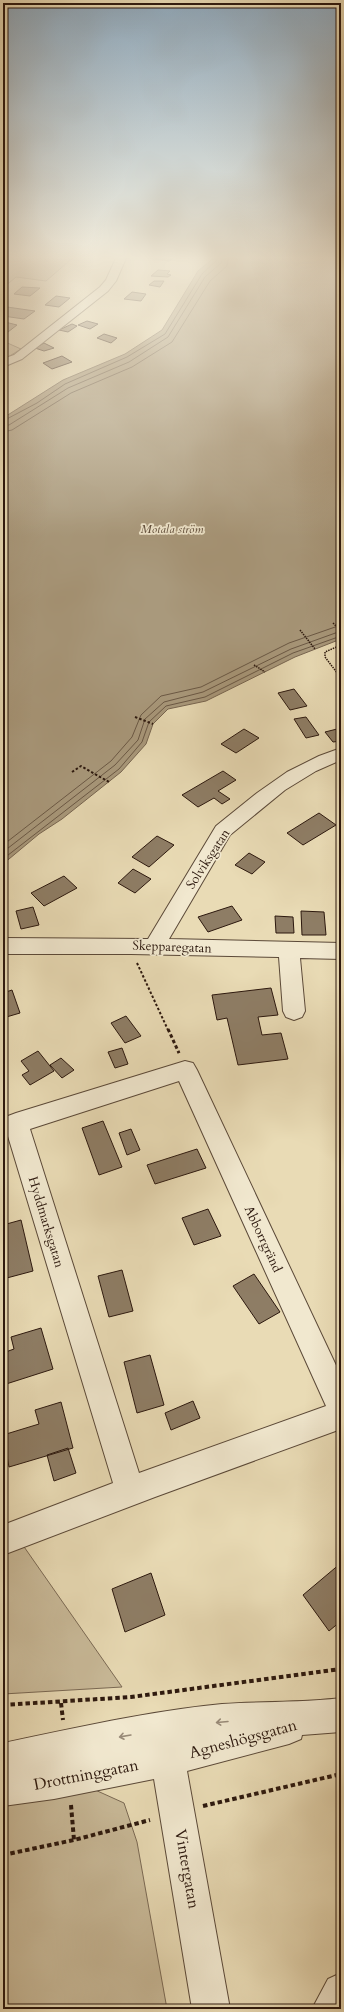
<svg xmlns="http://www.w3.org/2000/svg" width="344" height="2012" viewBox="0 0 344 2012" font-family="Cardo,serif">
<rect width="100%" height="100%" fill="#e9dbb5"/>
<filter id="stains"><feTurbulence type="fractalNoise" baseFrequency=".005" numOctaves="4"/><feColorMatrix values="0 0 0 0 .2 0 0 0 0 .09 0 0 0 0 .02 0 0 0 .5 -.17"/></filter>
<radialGradient id="worn" r=".72"><stop offset=".6" stop-color="#630" stop-opacity="0"/><stop offset="1" stop-color="#630" stop-opacity=".3"/></radialGradient>
<path fill="#c9ba99" stroke="#7a6954" d="M3,256H75L46,281L16,277L3,288Z
M3,341L21,349L3,360Z
M3,1510L6,1521L122,1687L3,1694Z
M93,1789L124,1803L137,1842L167,2009H3V1806Z"/>
<path fill="#a9997c" stroke="#776550" d="M216,256H341V639L295,657L206,701L168,709L153,724L146,744L121,772L62,819L39,834L3,864V418L63,380L125,354L162,330L198,271Z"/>
<g fill="none" stroke-linecap="round" stroke-linejoin="round">
<path stroke="#6a5845" stroke-width="1" d="M3,421L37,403L65,384L127,357L165,334L202,274L217,260L218,256
M3,426L9,425L68,388L129,362L168,337L205,277L221,263L223,256
M3,432L12,430L71,393L132,367L172,342L210,281L227,266L229,256
M3,845L111,761L132,737L141,715L161,696L201,687L289,643L341,625
M3,852L115,765L138,740L145,719L164,702L203,692L291,649L341,631
M3,859L119,769L142,742L149,722L166,706L205,697L293,653L341,636"/>
</g>
<path fill="#8e7d65" stroke="#2c180e" d="M150,256H174L170,261L147,258Z
M158,270L170,271L167,274L171,275L168,277L151,276Z
M154,281H164L160,287L149,285Z
M22,287L40,288L30,296L14,294Z
M132,292L146,294L141,301L124,299Z
M56,296L70,298L59,307L45,305Z
M7,307L35,311L24,319L3,316V310Z
M87,321L98,324L90,329L78,325Z
M5,322L17,325L8,332L3,331Z
M72,324L77,326L68,332L59,330Z
M104,334L117,338L111,343L97,338Z
M44,343L54,348L44,351L35,348Z
M62,356L72,362L52,369L43,363Z
M294,689L307,706L290,710L278,693Z
M306,717L319,735L306,738L294,719Z
M341,728V741L333,742L325,732Z
M244,729L259,738L236,753L221,744Z
M223,771L236,780L218,791L230,799L222,804L214,798L198,807L182,795Z
M319,813L336,825L303,845L287,833Z
M157,836L174,845L149,867L132,857Z
M249,853L265,862L252,874L235,865Z
M133,869L151,879L135,893L118,883Z
M64,876L77,888L44,906L31,893Z
M232,906L242,920L208,932L198,917Z
M33,907L39,925L21,929L16,911Z
M301,911L324,912L326,935H302Z
M275,916L293,917L294,933H276Z
M271,988L278,1015L258,1017L262,1035L281,1033L288,1059L238,1065L227,1018L217,1020L212,995Z
M12,990L20,1013L3,1018V993Z
M126,1016L141,1036L125,1043L111,1023Z
M122,1048L128,1064L115,1068L108,1052Z
M38,1051L54,1071L30,1085L22,1075L29,1071L21,1061Z
M61,1058L74,1070L62,1078L50,1065Z
M103,1121L122,1167L99,1175L82,1128Z
M131,1129L140,1150L127,1155L119,1133Z
M197,1149L206,1168L155,1184L147,1165Z
M208,1209L221,1236L194,1245L182,1218Z
M21,1220L33,1271L3,1279V1225Z
M122,1270L133,1311L109,1317L98,1276Z
M254,1274L280,1312L259,1324L233,1286Z
M41,1328L53,1369L3,1385V1353L14,1349L11,1337Z
M150,1355L164,1405L137,1413L124,1362Z
M193,1401L200,1418L171,1430L165,1413Z
M61,1402L73,1448L9,1467L3,1435L39,1424L35,1410Z
M68,1448L76,1473L54,1481L47,1455Z
M341,1563V1621L329,1631L303,1595Z
M151,1573L165,1615L125,1632L112,1589Z"/>
<g fill="none" stroke-linecap="round" stroke-linejoin="round">
<g stroke="#5b4938" stroke-width="2">
<path id="minor" d="M117,256H127L116,281L108,291L22,359L3,367V359L14,355L100,287L106,280Z
M341,748V760L316,771L285,790L230,835L169,939L341,943V959L300,958L305,1011L302,1017L294,1020L286,1017L283,1011L279,957L131,954H3V938L148,939L216,826L257,793L287,772L319,756Z
M185,1061L193,1063L197,1070L341,1376V1429L155,1497L3,1555V1525L113,1483L4,1123L8,1116L16,1113ZM179,1081L326,1406L139,1473L30,1129Z
M341,1698V1732L302,1735L301,1739L289,1744L187,1771L230,2009H192L154,1779L54,1799L3,1806V1743C75,1728 149,1711 222,1704C262,1701 301,1703 341,1698Z
M341,1973V2009H312L328,1979Z"/>
</g>
<path stroke="#2c180e" stroke-width="1.5" stroke-dasharray="1.5 1" stroke-linecap="butt" d="M333,623L341,631
M300,630L315,649
M341,645L325,652V657L341,678
M254,665L265,672"/>
<path stroke="#2c180e" stroke-width="2" stroke-dasharray="2.5 2" stroke-linecap="butt" d="M135,717L153,724
M72,772L81,766L109,782
M137,963L168,1030"/>
<path stroke="#2c180e" stroke-width="3" stroke-dasharray="3.5 2.5" stroke-linecap="butt" d="M168,1029L179,1053"/>
<path stroke="#2c180e" stroke-width="4" stroke-dasharray="4.5 3" stroke-linecap="butt" d="M61,1703L63,1720
M3,1705L131,1697L341,1669
M71,1805L74,1840
M203,1806L341,1774
M3,1855L74,1840L150,1820"/>
<use href="#minor" fill="#f1e8cf" fill-rule="evenodd"/>
</g>
<defs><path id="oneway-shaft" d="M-6 0H5M1.5-3L5.5 0L1.5 3" fill="none" stroke-width="1.6" stroke-linecap="round" stroke-linejoin="round"/></defs>
<g stroke="#988a78">
<use href="#oneway-shaft" transform="translate(222 1722) rotate(175)"/>
<use href="#oneway-shaft" transform="translate(125 1736) rotate(170)"/>
</g>
<linearGradient id="sky" x2="0" y2="1"><stop stop-color="#8fa9bd"/><stop offset="0.48" stop-color="#f5efde"/><stop offset="1" stop-color="#f5efde" stop-opacity="0"/></linearGradient>
<rect width="344" height="537" fill="url(#sky)"/>
<g text-anchor="middle" dominant-baseline="central" stroke-width="3.5" stroke-linejoin="round" paint-order="stroke">
<g font-size="12" font-style="italic" fill="#5e4c3a" stroke="#f1e8cf">
<text x="172" y="529">Motala ström</text>
</g>
<g font-size="13" fill="#2c180e" stroke="#f1e8cf">
<text transform="translate(208 859) rotate(-57)">Solviksgatan</text>
<text transform="translate(172 947) rotate(2)">Skepparegatan</text>
<text transform="translate(46 1222) rotate(73)">Hyddmarksgatan</text>
<text transform="translate(263 1239) rotate(65)">Abborrgränd</text>
</g>
<g font-size="16" fill="#2c180e" stroke="#f1e8cf">
<text transform="translate(243 1739) rotate(-15)">Agneshögsgatan</text>
<text transform="translate(86 1775) rotate(-11)">Drottninggatan</text>
<text transform="translate(187 1869) rotate(80)">Vintergatan</text>
</g>
</g>
<rect width="344" height="2012" fill="none" stroke="#e9dbb5" stroke-width="16"/>
<rect x="4" y="4" width="336" height="2004" fill="none" stroke="#2c180e" stroke-width="2"/>
<rect x="8" y="8" width="328" height="1996" fill="none" stroke="#2c180e"/>
<rect width="100%" height="100%" filter="url(#stains)"/>
<rect width="100%" height="100%" fill="url(#worn)"/>
</svg>
